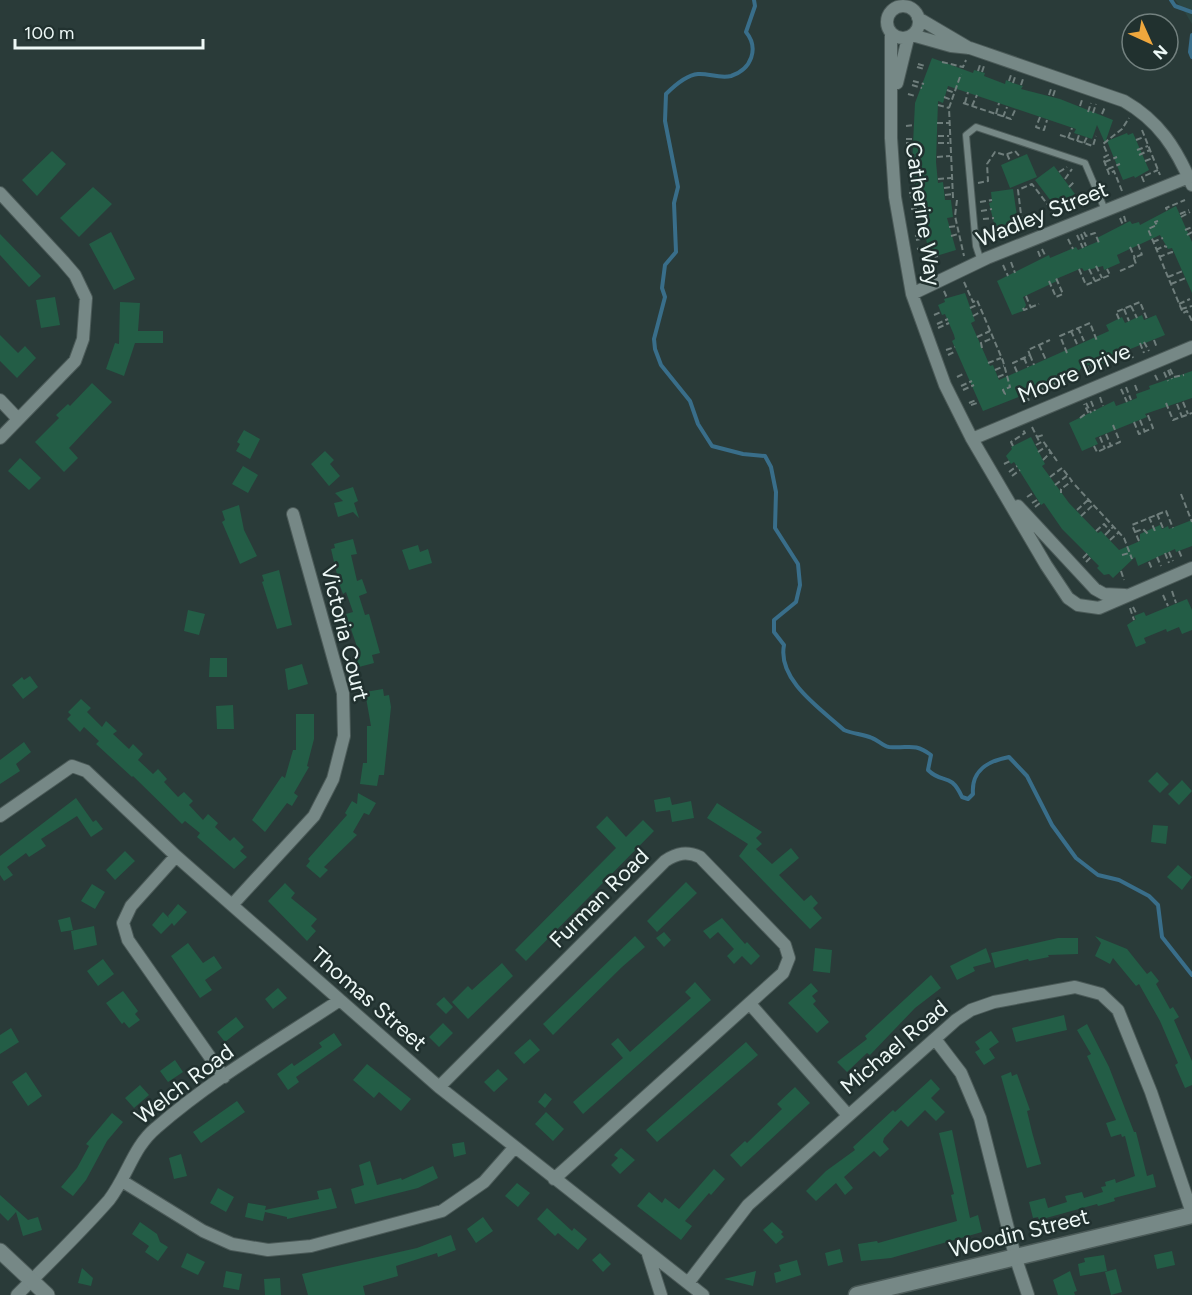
<svg xmlns="http://www.w3.org/2000/svg" width="1192" height="1295" viewBox="0 0 1192 1295" font-family="Figtree,sans-serif">
<rect width="100%" height="100%" fill="#2a3b39"/>
<path fill="#2c4643" d="M1175,0H1192V24L1186,14Z"/>
<g fill="none" stroke-linecap="round" stroke-linejoin="round">
<path stroke="#396e8a" stroke-width="4" d="M754,0L755,6L746,32C759,48 752,69 731,76C720,79 708,73 698,74C686,75 674,86 666,94L665,121L678,187L674,203L676,252L665,265L662,288L665,297L654,339L655,349L661,365L690,401L698,424L712,446L743,454L765,456L771,467L776,492L775,528L798,564L800,585L796,602L774,620V632L784,645C777,680 821,709 844,730C853,734 863,734 872,738C878,740 883,746 889,747C909,749 913,742 931,755L928,770C943,785 950,771 962,797L968,799L973,794C971,770 988,761 1009,757L1027,776L1052,825L1076,858L1098,875L1119,880L1149,896L1158,905L1162,937L1192,975
M1171,0L1175,6L1192,12
M1192,35L1190,52L1192,57"/>
</g>
<path fill="#235d46" d="M932,58L973,73L974,70L985,73L984,76L1005,84L1006,80L1013,83L1023,86L1021,89L1060,99L1113,120L1105,143L1097,125L1092,139L1074,133L1076,129L948,86L943,103L938,101L936,162L938,183L943,182L945,200H951L953,217L947,218L956,250L933,257L926,255L924,245L927,244L912,164L915,103Z
M1127,133L1128,135L1133,133L1149,170L1135,178L1134,176L1123,180L1107,141Z
M52,151L66,164L37,196L22,180Z
M1027,154L1037,177L1010,188L1001,165Z
M1054,166L1075,194L1060,206L1054,199L1051,201L1035,180Z
M93,187L112,204L79,237L60,218Z
M1013,189L1017,216H1014V224L995,227L989,203L992,202L991,192Z
M1176,206L1192,242V293L1172,248L1168,249L1160,235L1117,255L1120,263L1104,270L1103,266L1084,271L1082,268L1056,279L1057,281L1023,297L1026,305L1023,311L1012,315L997,281L1049,255L1050,258L1076,247L1078,250L1099,241L1097,238L1130,221L1132,224L1139,222L1140,225Z
M111,232L135,279L114,290L89,244Z
M0,234L41,276L29,287L0,255Z
M965,293L975,321L971,323L990,366L993,365L999,380L1109,331L1106,325L1122,317L1125,323L1142,315L1144,320L1156,315L1165,335L1113,356L1114,359L1103,364L1099,360L1080,369L1079,373L983,411L952,341L955,339L954,335L945,314L942,315L938,305L945,302L944,299Z
M55,297L60,325L41,328L36,300Z
M120,302L140,303L138,331H163V343H135L124,376L106,369L115,343L119,344Z
M0,335L18,353L25,346L36,358L17,378L0,361Z
M1192,371V398L1145,414L1147,417L1095,438L1098,444L1082,451L1069,423L1114,401L1116,406L1127,402L1137,398L1136,394L1150,389L1149,386Z
M92,383L112,402L69,448L78,458L64,472L35,442L59,418L56,415L68,404L70,406Z
M244,430L260,439L250,459L236,451L240,444L237,442Z
M1031,437L1045,464L1042,466L1069,503L1098,533L1101,531L1119,550L1140,541V534L1160,525L1162,529L1168,526L1169,529L1192,520V546L1176,552L1175,549L1138,566L1135,557L1113,578L1109,574L1104,575L1097,568L1099,566L1062,529L1044,503L1041,505L1014,462L1011,464L1006,456L1012,449L1011,447Z
M325,451L334,460L330,464L340,476L329,486L311,464Z
M20,458L41,478L29,490L8,471Z
M243,466L258,475L248,493L232,484Z
M353,487L358,501L354,503L359,518L353,512L338,517L334,503L343,501L335,493Z
M239,505L244,530L257,556L240,564L222,522L225,520L222,511Z
M353,539L357,554L351,555L357,581L362,579L367,593L359,596L365,615L369,614L380,653L372,655L374,663L359,667L353,648L357,647L346,614L353,612L346,592L343,594L339,583L331,549L335,548L334,544Z
M418,545L420,552L428,549L432,563L409,570L402,550Z
M279,570L292,625L277,629L262,582L264,581L262,575Z
M1187,599L1192,610V630L1182,634L1179,627L1167,632L1166,629L1144,638L1146,643L1136,647L1127,625L1136,619L1134,616L1144,612L1146,616Z
M188,610L205,614L199,635L184,631Z
M210,658H227V677H209Z
M302,664L308,684L288,690L285,669Z
M30,676L38,687L23,699L12,685L22,677L24,680Z
M383,689L384,696L389,695L391,707L384,775H379L377,786L360,784L363,763H367V726H371L365,692Z
M81,699L91,708L87,712L102,727L106,721L117,731L113,734L129,749L133,744L143,754L138,760L153,774L158,769L167,779L164,782L178,797L184,792L193,801L189,805L203,820L208,814L218,823L215,827L230,841L234,837L244,847L240,851L247,857L234,869L197,837L200,833L185,821L182,824L133,776L132,777L96,744L99,741L84,727L80,732L67,719L71,715L68,712Z
M233,705L234,729H217L216,706Z
M296,714H314V739L307,766L309,767L294,793L298,796L292,806L287,803L265,832L252,820L282,776L285,778L293,750H296Z
M24,742L31,752L16,764L20,771L0,784V760Z
M1157,772L1169,784L1160,793L1148,781Z
M1182,780L1192,791L1179,805L1168,794Z
M358,793L376,803L369,815L364,813L353,832L357,835L324,867L328,870L320,878L306,866L310,861L308,859L347,815L345,813L352,801L357,804Z
M670,797L672,805L691,801L694,818L672,822L670,810L656,812L654,800Z
M76,798L93,822L96,820L103,829L91,837L77,816L41,839L46,846L29,857L26,853L7,867L13,875L4,881L0,875V856Z
M717,803L762,832L756,838L762,844L756,849L772,864L791,848L799,858L779,875L804,901L811,895L818,903L813,908L822,918L810,929L739,856L748,844L707,818Z
M607,816L626,837L643,820L654,831L526,961L515,950L616,848L596,827Z
M1153,825L1168,826L1166,844L1151,842Z
M125,851L135,861L115,880L106,870Z
M1178,865L1192,877L1182,890L1167,877Z
M686,882L697,893L657,932L647,921Z
M285,883L295,893L291,898L317,919L311,926L316,931L307,941L268,901Z
M92,884L105,892L95,909L81,901Z
M178,904L187,912L174,926L172,923L161,934L152,925L163,912L169,918L168,916Z
M70,917L73,930L61,932L58,920Z
M722,918L745,944L747,942L760,956L751,965L742,956L734,964L727,956L734,949L718,932L710,939L703,931Z
M94,926L97,945L74,950L71,931Z
M664,932L671,940L664,947L656,938Z
M635,936L645,947L622,967L553,1035L543,1024Z
M1095,936L1127,949L1147,974L1151,971L1159,981L1156,984L1170,1009L1173,1007L1179,1017L1174,1020L1192,1061V1085L1185,1088L1175,1065L1178,1063L1160,1021L1139,984L1136,986L1113,958L1110,964L1095,956L1101,943Z
M1058,938H1078V954L1048,955L1049,957L1029,961L1028,959L995,968L991,953Z
M188,943L203,963L214,956L222,968L205,980L212,990L200,998L171,956Z
M815,948L832,950L830,973L813,971Z
M986,948L991,962L973,967L975,971L957,980L950,966Z
M103,959L114,974L98,986L87,971Z
M502,963L513,976L468,1019L452,1002L468,986L472,990Z
M931,975L941,988L915,1008L870,1055L867,1053L847,1072L837,1062L867,1039L865,1036Z
M695,982L711,1000L583,1114L573,1102L623,1058L611,1044L618,1038L630,1052L691,998L685,992Z
M811,983L818,991L812,996L816,1001L813,1004L829,1022L817,1033L788,1003Z
M278,988L287,998L273,1009L265,999Z
M123,991L138,1011L135,1014L140,1020L129,1028L124,1022L122,1024L106,1003Z
M444,997L453,1007L446,1014L436,1004Z
M1064,1015L1067,1030L1016,1042L1012,1028Z
M236,1017L244,1027L225,1042L217,1032Z
M443,1023L453,1033L439,1047L429,1037Z
M1087,1024L1109,1067L1134,1132H1136L1147,1176L1153,1174L1156,1187L1114,1198L1115,1201L1098,1206L1097,1204L1039,1220L1038,1217L1033,1218L1029,1202L1045,1198L1048,1208L1067,1202L1065,1196L1082,1192L1084,1198L1103,1192L1101,1187L1106,1186L1105,1182L1115,1179L1116,1183L1135,1176L1125,1136L1122,1137L1121,1134L1111,1137L1106,1123L1116,1120L1087,1056L1091,1054L1077,1030Z
M11,1028L19,1042L0,1054V1035Z
M991,1031L999,1042L989,1049L995,1058L984,1065L975,1052L980,1049L975,1042Z
M334,1033L342,1045L296,1077L299,1082L288,1090L277,1074L292,1063L294,1066L322,1047L319,1043Z
M530,1039L540,1050L524,1064L514,1053Z
M746,1042L758,1055L657,1142L646,1130Z
M175,1060L183,1072L168,1082L160,1071Z
M367,1064L411,1099L401,1111L379,1092L374,1098L353,1080Z
M498,1069L508,1079L494,1092L484,1082Z
M26,1072L42,1096L28,1106L12,1082Z
M1011,1072L1012,1076L1017,1074L1030,1110L1027,1111L1032,1132L1041,1164L1027,1168L1001,1076Z
M931,1079L940,1089L931,1098L945,1112L936,1121L925,1110L908,1127L901,1120L884,1138L883,1142L889,1149L880,1157L874,1151L844,1177L853,1188L845,1195L836,1183L816,1201L806,1191L826,1171L855,1150L853,1147L893,1110L895,1112Z
M140,1085L149,1095L134,1108L125,1098Z
M795,1087L810,1103L741,1167L730,1155L745,1141L747,1143L782,1109L777,1104Z
M545,1093L552,1099L545,1108L538,1102Z
M237,1101L245,1112L201,1143L193,1132Z
M546,1112L564,1129L553,1141L535,1124Z
M112,1113L123,1122L107,1141L86,1180L73,1196L61,1187L77,1168L89,1146L86,1144Z
M952,1130L970,1218L978,1215L982,1232L891,1258L861,1261L858,1244L877,1241L878,1243L957,1221L951,1195L954,1194L939,1133Z
M464,1142L466,1154L454,1157L452,1144Z
M621,1148L635,1160L620,1174L611,1165L618,1158L614,1155Z
M181,1154L187,1176L174,1179L169,1158Z
M370,1161L377,1185L401,1178L402,1180L433,1166L438,1178L418,1188L355,1204L351,1189L364,1185L359,1165Z
M714,1169L725,1179L711,1195L709,1193L685,1221L692,1226L681,1240L637,1206L649,1192L662,1203L665,1198L679,1209Z
M517,1183L530,1193L518,1207L505,1196Z
M218,1188L234,1197L226,1212L210,1203Z
M331,1188L337,1208L287,1219V1217L265,1212L263,1221L245,1217L248,1203L266,1206L265,1210L319,1199L317,1191Z
M0,1195L28,1220L38,1217L42,1230L23,1236L16,1212L8,1221L0,1213Z
M547,1208L572,1231L574,1228L587,1239L578,1250L558,1233L555,1236L537,1219Z
M483,1217L493,1231L476,1243L467,1229Z
M140,1222L157,1234L160,1242L168,1247L158,1261L145,1252L149,1246L132,1234Z
M772,1222L783,1232L781,1234L784,1237L776,1244L763,1230Z
M451,1235L456,1250L438,1257L437,1253L396,1266L398,1276L363,1286L365,1295H308L302,1274L417,1248Z
M840,1249L843,1262L828,1266L825,1253Z
M1172,1251L1175,1265L1157,1269L1154,1255Z
M187,1253L205,1262L198,1275L181,1267Z
M600,1253L611,1264L603,1272L592,1260Z
M1104,1255L1107,1271L1080,1276L1078,1264L1085,1262L1084,1258Z
M797,1260L801,1275L776,1283L774,1273L781,1271L779,1265Z
M82,1268L93,1278L91,1286L78,1283Z
M1116,1269L1122,1292L1111,1295L1105,1272Z
M226,1271L242,1274L239,1290L223,1287Z
M756,1271L753,1286L724,1279Z
M1070,1271L1077,1291L1074,1292L1075,1295H1058L1053,1280Z
M280,1278L281,1295H265L264,1279Z"/>
<g fill="none" stroke-linecap="round" stroke-linejoin="round">
<g stroke="#4b5a58" stroke-width="8">
<path id="service" d="M981,261L976,246L966,135L976,127L1085,163L1105,210"/>
</g>
<g stroke="#4b5a58" stroke-width="14">
<path id="minor" d="M887 22a16 16 0 1 1 32 0a16 16 0 1 1-32 0Z
M918,18L969,48
M891,34V138L895,197L912,294L945,385L972,439L1046,565L1068,598L1078,605L1099,608L1192,568
M912,35L951,46L970,48L1124,101C1159,121 1176,148 1192,185
M897,83L908,38
M0,193L63,261L75,275L86,298L83,339L75,361L0,438
M912,294L987,258L1189,177
M0,400L18,419
M972,439L1192,347
M1018,506L1095,589L1104,594L1125,595
M0,816L72,766L86,771L176,856L439,1087L703,1295
M176,856L131,906L123,923L128,940L224,1077
M232,905L314,816L333,779L344,736L343,693L293,514
M750,1004L847,1114
M935,1039L961,1073L980,1118L1015,1256L1028,1295
M439,1087L665,861C677,853 687,851 700,857L785,945L789,958L783,973L554,1179
M122,1181L203,1231L232,1244L268,1250L311,1246L442,1211L484,1182L514,1148
M648,1254L661,1295
M688,1283L748,1205L956,1020L971,1010L994,1002L1075,987L1101,994L1118,1010L1151,1092L1192,1213
M17,1295C48,1264 80,1233 109,1200C127,1177 133,1147 156,1128C212,1079 278,1041 340,1000"/>
</g>
<g stroke="#4b5a58" stroke-width="17">
<path id="tertiary" d="M0,1251L47,1295"/>
</g>
<g stroke="#4b5a58" stroke-width="19">
<path id="secondary" d="M857,1295L1192,1215"/>
</g>
<path stroke="#6f7e7c" stroke-width="2" stroke-dasharray="6 3" stroke-linecap="butt" d="M942,62L963,67L966,60
M918,64L925,66
M917,67L924,69
M978,71L980,65
M982,72L984,66
M913,81L924,84
M1009,81L1011,75
M1013,83L1015,77
M912,85L922,88
M1021,85L1023,79
M947,90L955,93
M908,94L915,96
M1049,95L1051,89
M1053,96L1055,90
M944,97L952,100
M963,103L1011,119L1016,108
M965,103L968,92
M938,105L949,108
M972,106L977,95
M1080,106L1082,100
M1088,112L1091,103
M1093,113L1096,104
M996,114L999,103
M1102,114L1105,107
M1003,117L1007,107
M1040,117L1036,127L1044,130L1047,120
M937,123H949
M906,126L913,125
M1142,130L1160,175
M1060,135L1093,146L1096,136
M938,136H949
M1068,138L1072,128
M906,139H913
M1136,140L1144,137
M1077,141L1079,135
M906,143H913
M938,143H949
M1084,143L1087,137
M1137,150L1148,146
M1007,154L1010,161
M1139,155L1150,150
M906,156H913
M937,157L950,156
M1145,161L1153,158
M1105,162L1117,157
M1108,169L1120,164
M1059,172L1067,167
M938,179L951,178
M1065,179L1072,169
M1144,182L1142,177L1158,170
M909,183H915
M978,183L988,181L987,164L995,152L1005,155L1015,151L1020,157
M1069,187L1074,182
M944,188L952,187
M1122,191L1114,171L1109,174L1103,158L1108,155L1103,144L1122,129L1129,118
M909,193L919,192
M945,195L953,194
M910,197L919,196
M953,198L949,108L961,74
M957,200L955,216L964,256
M980,202L992,200
M911,209H921
M1167,210L1166,208L1185,200
M981,211L992,209
M1180,214L1189,210
M1124,216L1126,223
M1181,217L1190,212
M1120,218L1123,225
M983,219L994,218
M1158,221L1155,222L1157,225L1148,229L1183,313L1187,311L1192,321
M949,227L957,226
M1185,230L1192,227
M1023,231L1018,190L1032,184L1058,218
M1084,232L1086,236L1095,233L1099,243
M1081,234L1086,246
M1077,235L1083,248
M1187,235L1192,232
M915,236L925,234
M951,236L958,234
M1068,239L1073,249
M916,240L926,238
M1153,242L1163,238
M1138,244L1142,255
M1130,247L1135,258
M917,249L924,247
M1042,249L1046,257
M1156,250L1164,246L1167,247
M1038,251L1041,259
M1159,257L1172,252L1175,253
M1011,262L1015,273
M1003,265L1008,276
M1096,266L1102,278
M1079,269L1086,285L1110,275L1107,269
M1089,269L1095,281
M932,270L929,258L938,256
M1120,271L1136,264L1134,258L1143,254
M1168,277L1183,271
M1049,281L1056,297L1063,294L1056,278
M964,282L973,302L977,300L1003,361L1010,387L1003,390L1005,394L1003,395
M1171,284L1186,278
M944,291L947,298
M1026,296L1031,308
M1179,304L1190,299
M1131,306L1137,318
M970,308L979,304
M1023,308L1024,310L1039,304
M1124,309L1129,321
M1181,309L1192,306
M934,315L941,312
M973,316L982,311
M1119,319L1116,312L1140,302L1147,319
M937,324L948,319
M938,328L949,323
M1078,328L1084,341
M1071,331L1077,344
M977,337L990,331
M1154,340L1157,348
M1144,342L1149,351
M1140,343L1144,353
M1039,345L1046,360
M982,348L981,343L993,338
M1129,348L1133,358
M946,350L955,347
M1067,353L1060,336L1090,323L1097,341
M948,355L956,351
M1030,355L1034,365
M1024,358L1028,367
M988,363L1001,358
M1105,363L1107,369
M1091,364L1095,374
M1087,366L1091,375
M1170,369L1174,377L1184,375
M995,370L1004,366
M1168,370L1172,379
M1017,372L1013,363L1030,355L1028,350L1050,340
M1164,372L1168,381
M1077,374L1079,380
M1155,375L1159,383
M957,377L965,373
M998,377L1005,374
M1054,383L1057,389
M1135,385L1138,393
M961,386L972,381
M1126,387L1131,400
M1042,388L1045,394
M1121,389L1127,402
M963,390L974,385
M1039,390L1042,396
M1027,395L1029,401
M1100,397L1103,406
M1091,401L1095,411
M1183,402L1188,414
M969,403L976,400
M1086,403L1091,413
M1166,403L1173,420L1192,413
M1177,404L1182,417
M971,405L977,403
M1080,418L1088,412L1084,404
M1140,420L1145,432
M1134,422L1139,434L1153,428L1147,413
M1032,427L1040,443
M1106,434L1111,446
M1037,437L1043,435
M1100,437L1105,449
M1036,445L1043,441L1057,461
M1013,446L1011,442L1025,433L1023,430
M1094,446L1097,452L1120,442L1113,425
M1038,452L1047,446
M1043,460L1051,452
M1004,464L1010,461
M1009,472L1017,466
M1012,476L1020,470
M1050,477L1062,468L1072,481L1061,489V493
M1055,485L1068,475
M1075,485L1124,538L1132,559
M1181,494L1192,522
M1027,497L1033,493
M1032,503L1037,500
M1035,507L1040,503
M1077,510L1088,500
M1157,514L1163,528
M1081,516L1093,505
M1149,517L1155,531
M1096,531L1104,524L1110,531
M1135,532L1143,529L1148,534
M1105,535L1113,527
M1110,540L1118,533
M1139,541L1132,525L1166,511L1173,528
M1179,551L1182,558
M1169,552L1173,561
M1165,553L1169,563
M1122,555L1129,553
M1157,557L1161,566
M1083,558L1088,553
M1086,562L1092,556
M1149,562L1152,569
M1121,571L1124,580
M1172,591L1176,603
M1163,595L1168,606
M1133,607L1137,615
M1130,608L1134,620"/>
<use href="#service" stroke="#768886" stroke-width="6"/>
<use href="#minor" stroke="#768886" stroke-width="12"/>
<use href="#tertiary" stroke="#768886" stroke-width="15"/>
<use href="#secondary" stroke="#768886" stroke-width="16"/>
</g>
<g text-anchor="middle" dominant-baseline="central" stroke-width="5" stroke-linejoin="round" paint-order="stroke">
<g font-size="22" fill="#edf8f6" stroke="#21312f">
<text transform="translate(923 214) rotate(82)">Catherine Way</text>
<text transform="translate(1042 214) rotate(-22)">Wadley Street</text>
<text transform="translate(1074 373) rotate(-23)">Moore Drive</text>
<text transform="translate(345 633) rotate(76)">Victoria Court</text>
<text transform="translate(599 898) rotate(-45)">Furman Road</text>
<text transform="translate(369 999) rotate(41)">Thomas Street</text>
<text transform="translate(894 1047) rotate(-40)">Michael Road</text>
<text transform="translate(184 1084) rotate(-37)">Welch Road</text>
<text transform="translate(1019 1233) rotate(-14)">Woodin Street</text>
</g>
</g>
<g transform="translate(1150 42) rotate(135)"><circle r="28" fill="#21312f" stroke="#73817f" stroke-width="1.5"/>
<path d="M0-4.5L10 22L0 15L-10 22Z" fill="#efa73d"/>
<text y="-9" font-size="16" font-weight="bold" text-anchor="middle" fill="#edf8f6">N</text>
</g>
<path d="M15 39v9h188v-9" fill="none" stroke="#edf8f6" stroke-width="3"/>
<text x="24" y="39" font-size="18" fill="#edf8f6" stroke="#21312f" stroke-width="4.5" paint-order="stroke">100 m</text>
</svg>
